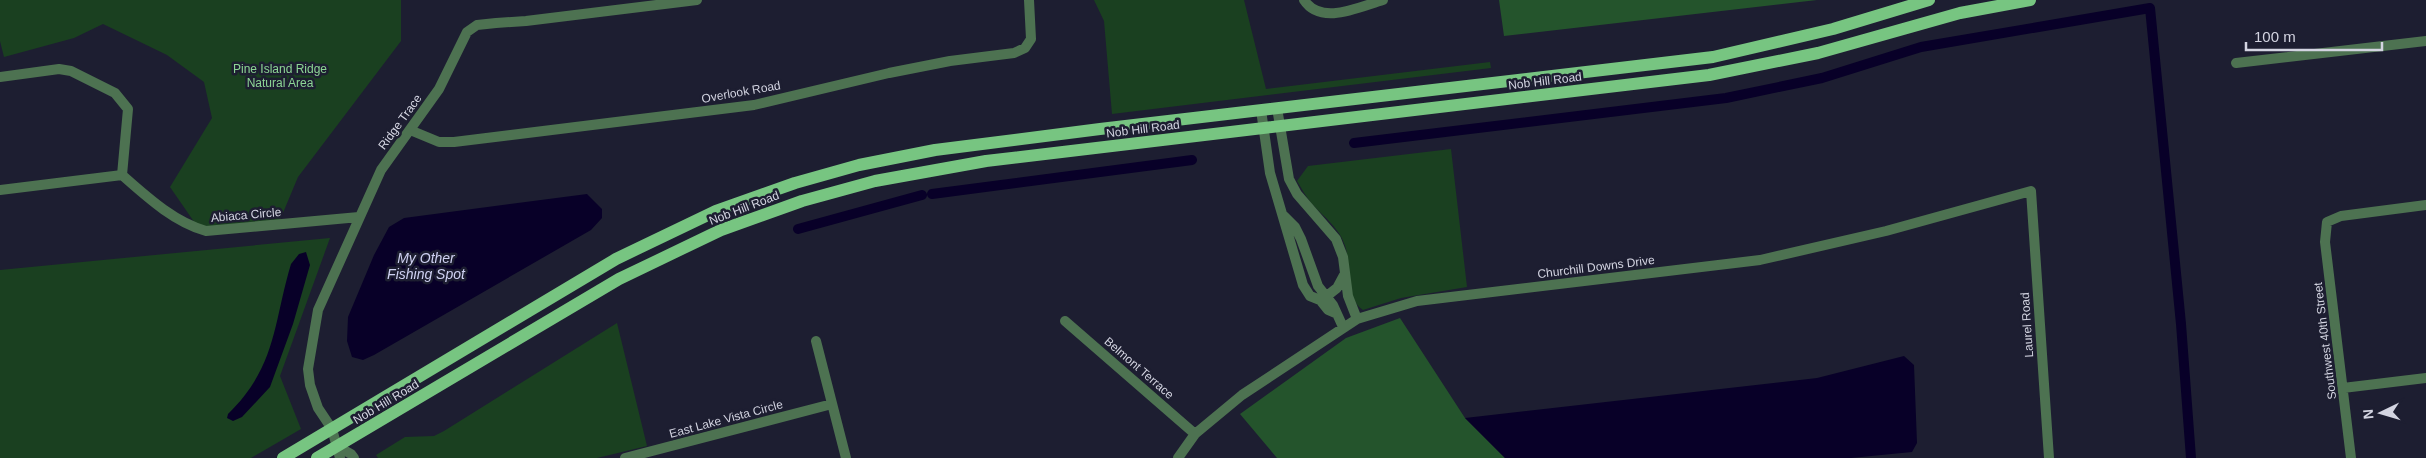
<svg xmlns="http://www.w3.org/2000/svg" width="2426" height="458" viewBox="0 0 2426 458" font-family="Arial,sans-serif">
<rect width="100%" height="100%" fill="#1d1e31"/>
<path fill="#1a4020" d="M0,0H401V41L298,177L280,220L199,229L170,187L212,118L204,82L167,55L103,24L74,38L4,57L0,41Z
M1094,0H1244L1266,89L1490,62L1491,68L1112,114L1104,21Z
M1451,149L1467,287L1401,298L1363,310C1345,298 1350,268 1346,249C1341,229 1325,218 1312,204C1306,197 1302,189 1297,181L1308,166Z
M330,238L280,376L301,429L251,458H0V270Z
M617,323L647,446L597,458H378L376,455L405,437L434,436L444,431Z"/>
<path fill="#24542c" d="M1499,0H1817L1504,36Z
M1400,318L1465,418L1505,458H1277L1240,414L1346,338Z"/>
<path fill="#080028" d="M587,194L602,209V218L591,230L374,355L363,360L352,357L347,341L348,317L374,255L389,227L404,218Z
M306,252L310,265L293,324L270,387L242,417L233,421L227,418L228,414C277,366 273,324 291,264L299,254Z
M1904,356L1914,365L1917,443L1912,452L1851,458H1505L1465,418L1817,378Z"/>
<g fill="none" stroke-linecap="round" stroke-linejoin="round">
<path stroke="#080028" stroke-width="10" d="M1354,143L1726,98L1822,78L1921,47L2150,8L2181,324L2191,458
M932,194L1192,160
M798,229L922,195"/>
<path stroke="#4d7251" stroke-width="10" d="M1304,0C1321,26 1359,7 1383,0
M2236,63L2426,41
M0,77L59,69L71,71L115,93L128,109L122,175
M1277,108L1289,179L1297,194L1336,239L1343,257L1348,296L1357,319
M1261,110L1270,173L1303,285L1310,296L1320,300L1328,310L1335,313
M410,130L439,142H454L754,105L889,73L950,61L1014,53L1025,48L1031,39L1029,0
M122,175C147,197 174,222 206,231L359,217
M0,190L122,175
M1284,216L1295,227L1301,239L1318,286L1333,305L1343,327
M1323,299L1337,288L1344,275
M1065,321L1195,434
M816,341L846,458
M2343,388L2426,378
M337,446L351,454L354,458
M340,458L332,429L318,408L310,385L308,369L318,310L381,170L439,89L467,32L477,25L496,23L526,21L697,0
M625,458L832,404
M1178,458L1195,434L1242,395L1357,319L1417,301L1760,260L1886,231L2031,191L2049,458
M2351,458L2325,242L2327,222L2341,216L2426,205"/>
<path stroke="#77c581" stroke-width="12" d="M283,458L616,259L716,211L795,183L859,165L935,150L1100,129L1713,57L1833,29L1929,0
M317,458L619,279L721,230L802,201L875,181L986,161L1709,75L1818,53L1960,13L2030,0"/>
</g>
<g text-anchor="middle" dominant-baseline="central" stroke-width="5" stroke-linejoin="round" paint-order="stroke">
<g font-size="12" fill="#8dd595" stroke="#1d1e31">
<text x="280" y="69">Pine Island Ridge<tspan x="280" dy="14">Natural Area</tspan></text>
</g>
<g font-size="12" fill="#d3d4e1" stroke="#1d1e31">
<text transform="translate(1545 81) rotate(-7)">Nob Hill Road</text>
<text transform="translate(741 92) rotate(-10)">Overlook Road</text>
<text transform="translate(400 122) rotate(-54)">Ridge Trace</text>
<text transform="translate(1143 129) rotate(-7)">Nob Hill Road</text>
<text transform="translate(744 208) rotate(-21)">Nob Hill Road</text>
<text transform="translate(246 215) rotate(-5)">Abiaca Circle</text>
<text transform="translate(1596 267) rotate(-7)">Churchill Downs Drive</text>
<text transform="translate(2027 325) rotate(-94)">Laurel Road</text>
<text transform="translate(2325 341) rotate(-97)">Southwest 40th Street</text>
<text transform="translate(1139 368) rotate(41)">Belmont Terrace</text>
<text transform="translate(386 402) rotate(-31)">Nob Hill Road</text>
<text transform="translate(726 419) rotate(-15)">East Lake Vista Circle</text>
</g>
<g font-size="14" font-style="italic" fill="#cfd1f2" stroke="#1d1e31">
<text x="426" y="258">My Other<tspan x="426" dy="16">Fishing Spot</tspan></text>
</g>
</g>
<g transform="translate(2381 413) rotate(265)" stroke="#1d1e31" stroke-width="4" paint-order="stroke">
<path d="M0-4L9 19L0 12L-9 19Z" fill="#d3d4e1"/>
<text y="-8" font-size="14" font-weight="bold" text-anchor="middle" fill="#d3d4e1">N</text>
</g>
<path d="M2246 42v8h136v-8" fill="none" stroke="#d3d4e1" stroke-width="2.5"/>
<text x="2254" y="42" font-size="15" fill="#d3d4e1" stroke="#1d1e31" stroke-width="4" paint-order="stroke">100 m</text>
</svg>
